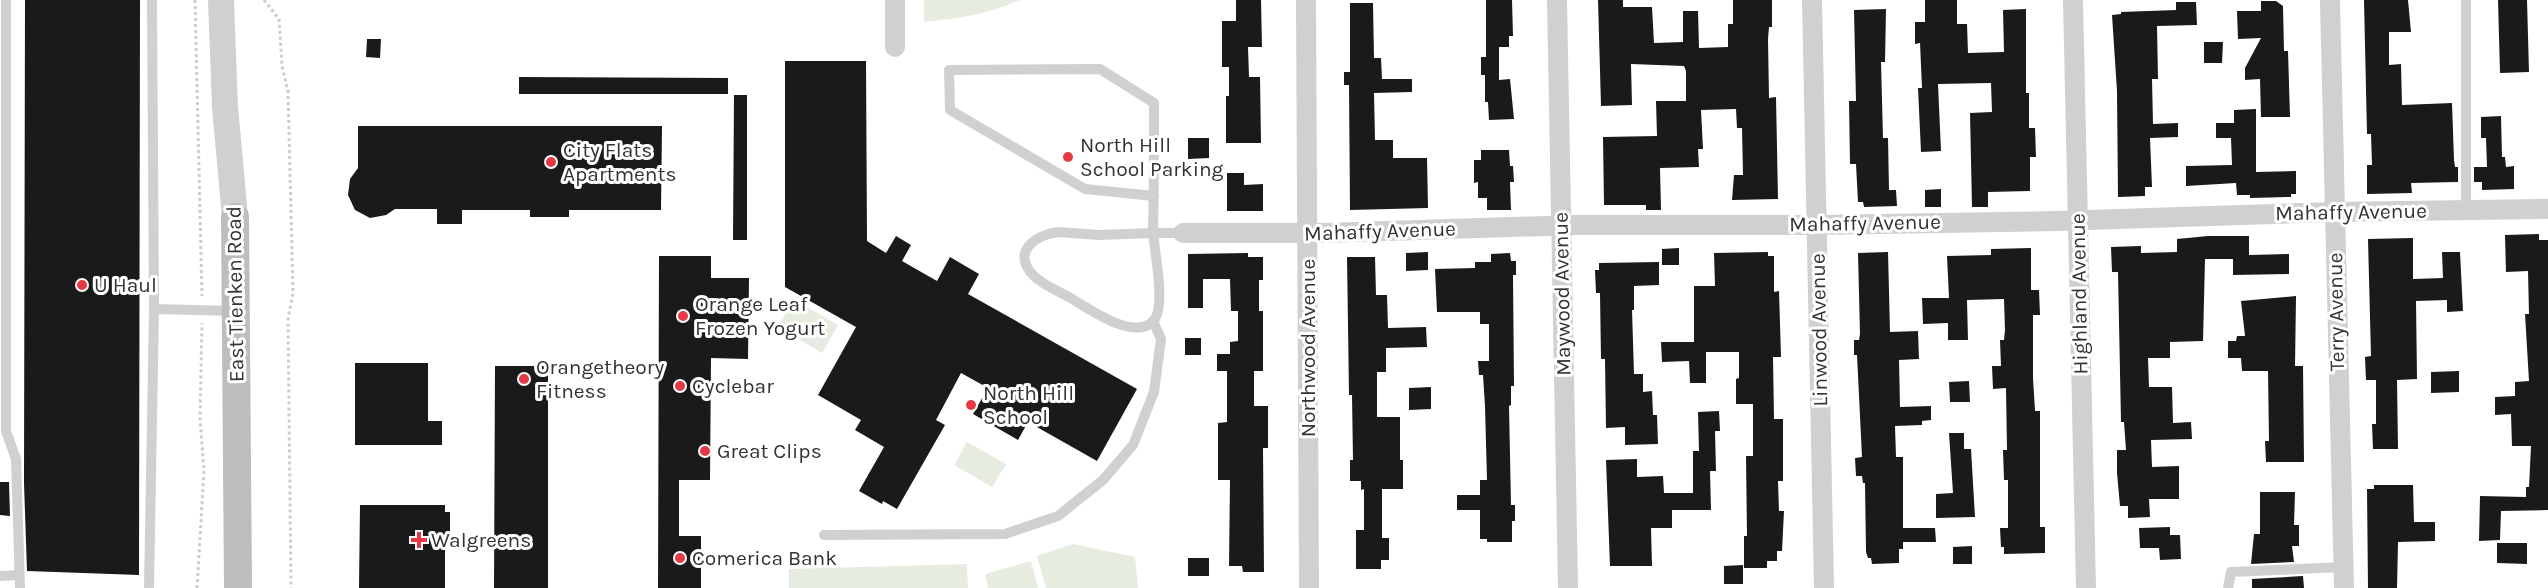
<svg xmlns="http://www.w3.org/2000/svg" width="2548" height="588" viewBox="0 0 2548 588" font-family="Karla,sans-serif">
<rect width="100%" height="100%" fill="#fff"/>
<path fill="#e6ecdf" d="M924,0H1020C985,15 962,18 924,22Z
M794,299L838,325L822,353L778,327Z
M967,442L1006,464L992,487L954,465Z
M1073,544L1135,557L1138,588H1046L1037,556Z
M1031,561L1038,588H988L985,574Z
M967,564L968,588H789V569Z"/>
<path fill="#1a1a1a" d="M25,0H140L139,575L27,571L24,483Z
M1236,0H1261L1262,47H1248L1249,77H1260L1261,143H1226V96H1229V67H1222V21H1236Z
M1486,0H1512L1513,36H1509V47H1499V80L1510,79L1514,119L1489,120L1488,102H1485V75H1481V57H1486Z
M1598,0H1623V7H1652L1654,43L1683,42V11H1698L1699,48L1728,47V24H1733V0H1772V27H1769L1768,39L1769,98L1776,97L1778,199L1732,200L1734,175H1743L1742,128H1737L1736,109L1701,110L1703,149H1698L1699,167L1660,168L1661,210H1646V205H1604L1603,137L1657,136L1656,101H1686V71L1684,66L1631,64L1632,105L1601,106Z
M1925,0H1957V24H1967L1968,53L2004,52L2003,10L2026,9V93H2029V128H2035L2036,157H2030V191L1988,192V207H1972L1970,113L1992,112L1991,83L1938,84L1941,151L1921,152L1918,88H1922L1920,43L1915,44V22H1925Z
M2364,0H2408L2411,32H2389V65L2401,64L2402,105L2452,103L2454,160L2455,167H2458V182L2411,183L2412,193L2367,194V165H2372L2371,134H2367Z
M2498,0H2527L2529,72L2500,73Z
M2261,1H2276L2283,6L2284,51H2288L2290,117H2261L2260,79L2245,80V68L2261,38L2238,39L2237,11H2261Z
M2176,2H2196L2197,25L2157,26L2158,79H2152L2153,124L2178,123V137L2150,138L2152,187H2145V196L2118,197L2117,91L2112,15L2121,14V12L2176,10Z
M1350,3H1373L1374,58H1381L1382,79H1412V92L1374,93L1375,140H1393V158H1427L1428,208L1350,210L1349,85H1344V72H1350Z
M1886,9L1885,62H1881L1883,138H1888L1889,190H1896L1897,206L1864,207L1863,202H1858L1856,164H1850L1849,101H1856L1854,10Z
M367,39H381L380,58L366,57Z
M2204,42H2223L2222,63H2204Z
M785,61H866L867,241L886,253L896,236L911,245L902,261L937,281L950,257L979,274L968,294L1137,389L1097,461L1028,422L1018,440L973,414L988,388L961,373L936,420L945,425L897,509L883,501L882,504L859,491L884,447L855,430L861,420L818,395L856,327L785,287Z
M519,77L728,78V94H519Z
M734,95H747V240H733Z
M2256,109V172L2296,171V194H2291V197L2250,198V195H2237L2236,183L2186,186V166L2232,165L2231,138H2216V123H2234V110Z
M2501,116L2502,157H2505L2506,167L2514,166V189L2482,190V182H2474V167H2487L2486,138H2481V117Z
M358,126H662L661,210H569V217H530V210H462V224H437V209H395L386,215L370,218L355,210L348,195L350,179L358,168Z
M1188,138H1209V158L1188,159Z
M1481,150H1509L1510,166H1513L1514,182H1510L1511,210H1487V198H1478V182L1474,183V160H1481Z
M1227,173H1244V185L1263,184V211H1227Z
M1941,189V207H1925V190Z
M2539,234V240H2548V510L2501,511L2500,540L2479,541L2480,496L2526,497V487H2529L2531,446H2512L2511,414L2495,415V397L2515,396V382L2529,381L2525,314H2529L2528,271L2506,272L2505,235Z
M2208,236H2249V255L2289,254V274L2233,275V259H2205L2203,341L2170,342V358H2148L2149,387H2172L2173,423L2191,422L2192,439L2151,440L2152,467L2179,466V499H2149L2150,517L2128,518V506H2120L2117,473V450H2126L2124,422H2121L2118,272H2112L2111,247L2141,246V253L2177,252V239Z
M2413,238V279L2443,278L2442,252H2460L2463,311L2447,312V300L2416,301L2417,379L2397,380L2398,449H2373L2372,424H2376V380H2366L2365,357L2371,356L2368,239Z
M1679,248V265H1662V249Z
M2031,248V290H2039L2040,315H2033V378L2035,411H2040V527H2045V553L2004,554V547H2001L2000,528H2008V480H2004L2003,450H2007L2006,388L1993,389L1992,366H2001L2000,340H2004L2005,330L2004,299L1967,300L1968,340H1948V323L1923,324L1922,298H1949L1947,256L1991,255V249Z
M1428,252V270L1406,271V253Z
M1768,252V256H1774V292L1779,291L1781,357H1773L1774,419H1783V481H1778L1779,511H1784L1782,551H1777V561H1767V568H1744V536H1747L1746,456H1753V404H1736V379L1739,378V352H1706V383H1690L1689,361L1662,362L1661,342H1694V286H1715L1714,253Z
M1888,252L1890,332L1918,331L1919,359L1899,360L1900,407L1931,406V420L1922,421V425L1895,426L1896,457H1903V528H1935L1936,542H1903V549H1899V563L1872,564L1871,558H1868L1866,552L1865,483H1863L1862,476H1856L1855,458L1862,457L1857,355H1854V340H1859L1860,334L1858,253Z
M1248,253V257H1263V280H1259V311H1263V371H1254V406H1268V448H1263L1264,572H1243L1242,566H1229L1230,480H1218V423L1227,422V371H1217V354H1230V342L1238,341V311H1231L1230,279H1203V308H1188V254Z
M1510,253L1511,261H1516V275H1513L1514,386H1511V405L1509,406L1511,505H1515V521H1512V542H1487V539H1480V510H1457V495H1480V480H1487L1485,406L1483,375H1479L1478,361H1489V324H1480V312H1437L1435,269L1475,268V262H1491V254Z
M659,256H711V278H749L748,359L711,358L710,480H679V536H701V588H658Z
M1347,257H1375L1376,295H1387L1388,328L1426,327L1427,347L1386,348V372H1377V417H1400V460H1403V489H1382V538H1389V560H1381V569H1356V530H1364V489L1361,490V481H1350V460H1353L1352,395H1349Z
M1659,262V285L1634,286V310H1632L1634,374H1643V392L1652,391L1653,415H1657L1658,444L1625,445V427L1606,428L1605,359H1601L1600,293H1596L1595,270H1599V263Z
M2296,296L2295,366H2303L2304,462H2266L2265,441H2269L2268,371H2242L2241,358H2228V341H2236L2237,336H2245L2241,301Z
M1185,338H1201V355H1185Z
M355,363H428V421H442V445H355Z
M495,366H548V588H494Z
M2459,371V392L2431,393V372Z
M1969,381L1970,402H1950L1949,382Z
M1431,387V409L1409,410V388Z
M1719,411L1720,431H1715L1716,471H1710L1711,510H1672V528H1651L1652,566H1610L1606,460L1637,459V477L1663,476L1664,493H1693V451H1699L1698,412Z
M1949,433H1964V449H1971L1975,517L1936,518V494L1953,493Z
M0,482H9L10,516L0,515Z
M2374,485H2413L2414,522H2435V541L2398,542L2397,588H2368L2367,489H2374Z
M2260,492H2295L2294,525H2299V546H2292L2294,562L2251,564L2254,534H2260Z
M360,505H445V512H450V534L445,535V588H359Z
M2170,527V535H2180L2181,559L2160,560L2159,548H2140L2139,528Z
M2497,543H2527V564L2497,563Z
M1972,546V564H1953V547Z
M1188,558H1209V576H1188Z
M1743,565V584H1724V566Z
M2303,576L2304,588H2252V579Z"/>
<g fill="none" stroke-linecap="round" stroke-linejoin="round">
<path stroke="#cdcdcd" stroke-width="3" stroke-dasharray="3 3" stroke-linecap="butt" d="M195,0L202,296
M264,0L279,19L282,66L288,91L293,293L288,318L291,588
M197,588L204,471L200,418L202,323"/>
<path stroke="#d0d0d0" stroke-width="10" d="M6,0V431L16,459L20,588
M152,0L154,309L235,311
M2466,0V210
M1154,196L1085,189L950,110L949,70L1100,69L1154,103C1154,147 1154,190 1153,233H1183
M1058,232L1099,235L1153,233C1155,253 1165,304 1155,319C1137,344 1088,308 1069,297C1058,291 1043,285 1034,276C1011,253 1034,235 1058,232Z
M824,535L1005,534L1058,516L1103,480L1133,445L1154,392L1161,339L1153,321
M0,576L19,575
M149,588L154,309
M2228,588L2231,572L2343,567"/>
<path stroke="#d0d0d0" stroke-width="20" d="M1306,0L1309,588
M1557,0L1568,588
M1812,0L1824,588
M2073,0L2086,588
M2330,0L2344,588
M895,47V0
M1183,233H1325L1576,225H1818L2057,221L2334,212L2548,209"/>
<path stroke="#d0d0d0" stroke-width="26" d="M221,0L225,107L235,217"/>
<path stroke="#bdbdbd" stroke-width="28" d="M235,217L238,588"/>
</g>
<g fill="#e63946" stroke="#fff" stroke-width="2">
<circle cx="1068" cy="157" r="6"/>
<circle cx="551" cy="162" r="6"/>
<circle cx="82" cy="285" r="6"/>
<circle cx="683" cy="316" r="6"/>
<circle cx="524" cy="379" r="6"/>
<circle cx="680" cy="386" r="6"/>
<circle cx="971" cy="405" r="6"/>
<circle cx="705" cy="451" r="6"/>
<path d="M416 531h6v6h6v6h-6v6h-6v-6h-6v-6h6z"/>
<circle cx="680" cy="558" r="6"/>
</g>
<g text-anchor="middle" dominant-baseline="central" stroke-width="6" stroke-linejoin="round" paint-order="stroke">
<g font-size="21" fill="#333" stroke="#fff" text-anchor="start">
<text x="1080" y="145">North Hill<tspan x="1080" dy="24">School Parking</tspan></text>
<text x="563" y="150">City Flats<tspan x="563" dy="24">Apartments</tspan></text>
<text x="94" y="285">U Haul</text>
<text x="695" y="304">Orange Leaf<tspan x="695" dy="24">Frozen Yogurt</tspan></text>
<text x="536" y="367">Orangetheory<tspan x="536" dy="24">Fitness</tspan></text>
<text x="692" y="386">Cyclebar</text>
<text x="983" y="393">North Hill<tspan x="983" dy="24">School</tspan></text>
<text x="717" y="451">Great Clips</text>
<text x="431" y="540">Walgreens</text>
<text x="692" y="558">Comerica Bank</text>
</g>
<g font-size="21" fill="#333" stroke="#fff">
<text transform="translate(2351 212) rotate(-1)">Mahaffy Avenue</text>
<text transform="translate(1865 223) rotate(-1)">Mahaffy Avenue</text>
<text transform="translate(1380 231) rotate(-2)">Mahaffy Avenue</text>
<text transform="translate(235 294) rotate(-91)">East Tienken Road</text>
<text transform="translate(1562 294) rotate(-91)">Maywood Avenue</text>
<text transform="translate(2079 294) rotate(-91)">Highland Avenue</text>
<text transform="translate(2336 312) rotate(-91)">Terry Avenue</text>
<text transform="translate(1819 330) rotate(-91)">Linwood Avenue</text>
<text transform="translate(1308 348) rotate(-90)">Northwood Avenue</text>
</g>
</g>
</svg>
